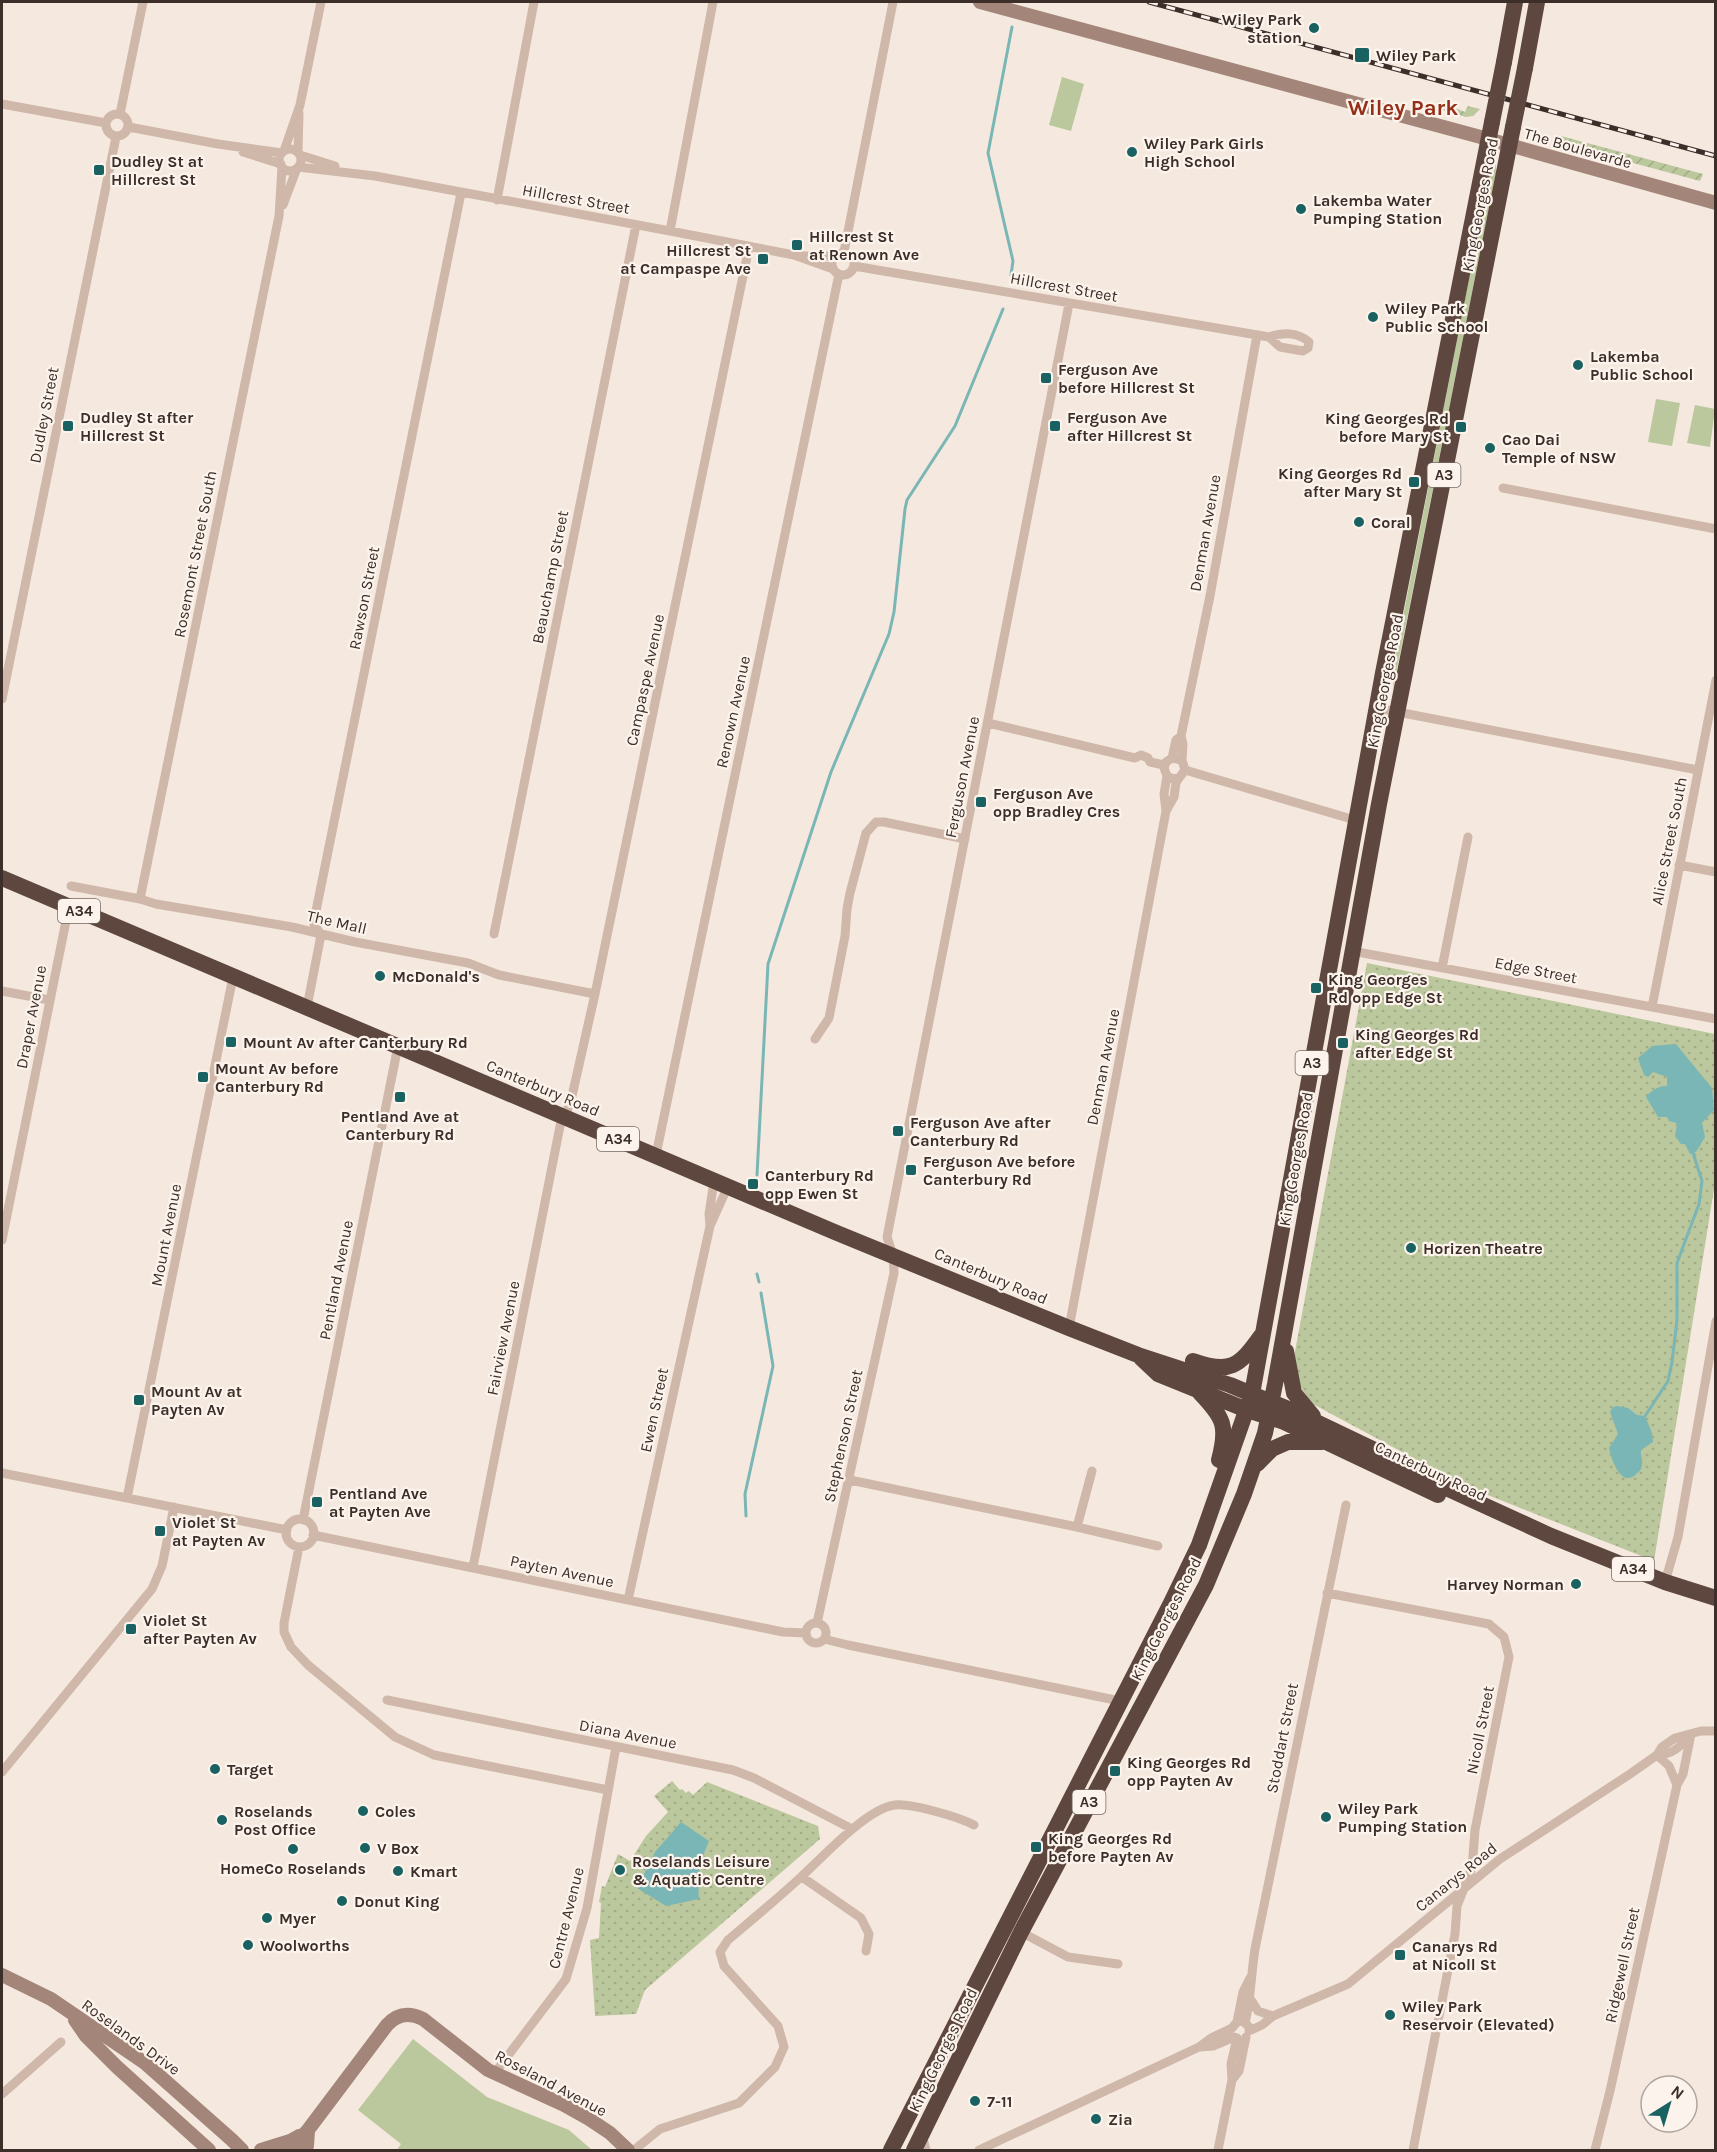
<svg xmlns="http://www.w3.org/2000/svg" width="1717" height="2152" viewBox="0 0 1717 2152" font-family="Karla,sans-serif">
<defs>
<pattern id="park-dots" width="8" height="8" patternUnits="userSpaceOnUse" patternTransform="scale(1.5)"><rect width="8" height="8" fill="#bbc79c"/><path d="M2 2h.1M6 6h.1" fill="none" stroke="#a2ab86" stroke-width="1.8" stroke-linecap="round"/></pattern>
<pattern id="garden-furrows" width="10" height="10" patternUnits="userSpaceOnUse" patternTransform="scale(1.5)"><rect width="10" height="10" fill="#bbc79c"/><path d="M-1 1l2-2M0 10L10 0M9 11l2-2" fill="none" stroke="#a2ab86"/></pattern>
</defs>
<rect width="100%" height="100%" fill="#f5e9df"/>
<path fill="#bbc79c" d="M1062,77L1084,84L1071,131L1049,125Z
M1492,161L1496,166V173L1393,689L1395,658Z
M1656,399L1680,403L1672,446L1648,442Z
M1695,405L1715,409L1710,447L1687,443Z
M413,2039L487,2097L569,2130L592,2150H397L401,2144L358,2110Z"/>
<path fill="url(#park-dots)" d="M1367,963L1715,1034V1183L1654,1561L1465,1486L1311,1403L1296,1380L1294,1357Z
M672,1781L680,1790L682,1789L686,1793L689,1791L693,1795L707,1782L818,1826L820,1839L645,1990L636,2014L595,2016L590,1940L599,1938L601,1903L599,1902L602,1886L605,1887L618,1854L630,1861L646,1836L668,1812L654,1796Z"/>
<path fill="url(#garden-furrows)" d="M1438,101L1465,112L1468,106L1480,109L1473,116L1466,117L1435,108Z
M1561,136L1703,174L1700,181L1559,143Z"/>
<path fill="#7ab6b5" d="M1676,1044L1712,1088L1714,1110L1702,1123L1705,1137L1696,1152L1690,1154L1685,1144H1681L1675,1136L1677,1125L1676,1123L1669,1121L1667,1117H1658L1646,1097C1650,1091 1660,1085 1667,1086V1077L1653,1072L1648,1077L1644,1075L1638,1058L1652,1046Z
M1617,1406L1628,1408L1637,1415L1645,1416L1652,1433L1653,1442L1641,1450C1640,1456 1644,1462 1641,1469C1639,1472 1637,1473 1634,1476C1620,1486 1611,1458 1609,1448L1618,1434L1610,1412L1613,1407Z
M681,1822L709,1841C700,1862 697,1875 699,1899L666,1906L637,1888L655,1852Z"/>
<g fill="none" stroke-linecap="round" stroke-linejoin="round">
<path stroke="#7ab6b5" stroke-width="3" d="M1011,275L1013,261L988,153L1012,27
M757,1175L768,964L831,772L889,634L894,612L905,509L907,500L955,426L1003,309
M757,1274L759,1282
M1645,1416L1668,1381L1672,1362L1677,1320V1263L1699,1204L1702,1181L1693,1153
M746,1516L745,1494L773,1366L761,1293"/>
<path stroke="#cfb8a9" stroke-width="9" d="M2,104L106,123
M106 125a11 11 0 1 1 22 0a11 11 0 1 1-22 0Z
M120,114L143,2
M129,127L218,144L282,153
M279 160a11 11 0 1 1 22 0a11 11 0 1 1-22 0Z
M284,151L300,105L321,2
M243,152L281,164
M298,153L299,113
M300,155L335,166
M298,167L375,176L670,231L794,255L833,269
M497,200L534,2
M283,205L297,168
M670,231L713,2
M844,252L893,2
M832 264a11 11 0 1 1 22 0a11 11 0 1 1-22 0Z
M802,256H835
M854,266L1269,337L1280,347L1303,351L1308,348L1309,342C1298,332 1282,332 1269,337
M1503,488L1716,529
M2,699L116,137
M1377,708L1698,770
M988,723L1135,758L1141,755L1148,758L1150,762L1164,765
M1172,758L1176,740L1181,736
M1182,760L1172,758L1166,762L1164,768L1167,776L1173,779L1179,778L1185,770L1182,760L1183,744L1181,736L1210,596L1257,335
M1185,770L1355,820
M1166,811L1164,794L1167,776
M1679,865L1716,872
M71,886L140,899L156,904L292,927L355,942L468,963L499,975L595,994
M140,899L279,216L282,167
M494,934L636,225
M1352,951L1716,1019
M1442,968L1468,837
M2,991L49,1000
M307,1007L321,935L314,924L315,916L461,193
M1652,1007L1716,680
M815,1039L829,1018L845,936L847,909L850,893L866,833L876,822H884L965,839
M565,1117L572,1096L595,994L749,247
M656,1155L839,274
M710,1226L709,1214L714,1181
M2,1240L69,906
M1069,1328L1166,811L1174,797L1176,783L1179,778
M2,1473L287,1530
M850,1480L1077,1527L1158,1546
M127,1498L233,977
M286 1533a14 14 0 1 1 28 0a14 14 0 1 1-28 0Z
M303,1520L398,1046
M1077,1527L1092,1471
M313,1535L783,1632L805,1633
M299,1547L284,1623V1632L291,1647L308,1665L395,1737L434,1755L608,1790
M473,1567L562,1116
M1665,1582L1678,1537L1716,1321
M1327,1593L1489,1624L1504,1637L1509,1657L1475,1830L1472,1868L1457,1906L1455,1934L1413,2150
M628,1600L710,1226L728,1186
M806 1633a10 10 0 1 1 20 0a10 10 0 1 1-20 0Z
M817,1623L894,1273L893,1255L887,1237L1069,304
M824,1639L848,1645L1120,1701
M387,1700L733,1770L754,1778L852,1829
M1657,1755C1672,1755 1680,1747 1689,1736
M1657,1755L1669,1766L1677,1785
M2,1772L152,1589L162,1566L174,1507
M802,1877L861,1918L869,1934L866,1951
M1021,1932L1068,1957L1118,1964
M1251,2000L1258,2011L1273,2016
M1237,2022L1243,1992L1250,1978
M1245,2023C1251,1998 1251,1974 1255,1949L1346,1505
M1249,2031L1262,2025L1273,2016L1348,1984L1500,1859L1630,1774L1657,1755L1662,1747L1675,1738L1701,1731H1716
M1200,2047L1213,2046L1234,2037
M494,2074L566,1979L587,1908L616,1747
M1232,2080L1239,2071L1246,2037
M2,2094L61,2042
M922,2135L926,2150
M634,2150L660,2129L739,2103L775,2067L784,2047L778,2026L724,1966L720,1952L728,1940C753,1919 777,1899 801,1877C822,1858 867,1808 895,1805C911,1803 959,1817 974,1825
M979,2150L1199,2047L1211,2038L1232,2028L1237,2022L1243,2021L1249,2027
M1218,2150L1232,2080L1231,2064L1237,2038
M1595,2150L1610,2091L1677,1785L1683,1774L1691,1734"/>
<path stroke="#a38679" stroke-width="14" d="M980,2L1477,136L1716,203
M2,1975L51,1999L145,2063L232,2140L242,2150
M75,2020L86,2036L117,2067L209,2150
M261,2150L290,2141L299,2136
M289,2150L308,2130L387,2025C397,2014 409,2012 423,2019L488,2070L564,2105L589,2119L610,2133L628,2150
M303,2150L307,2146L308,2130"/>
<path stroke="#5d473f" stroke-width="16" d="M1504,62L1515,2
M1525,68L1537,2
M2,878L837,1233L1069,1328L1138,1355L1230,1385L1293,1411L1383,1454L1444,1487L1551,1536L1665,1582L1716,1598
M1286,1351L1294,1393L1313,1416
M1141,1358L1158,1374L1247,1410L1284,1422L1438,1495
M1193,1361C1230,1374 1239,1367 1261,1336
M1200,1393C1224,1418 1228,1426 1219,1460
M1257,1464L1272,1449L1288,1442H1322
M891,2150L1170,1605L1199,1545L1252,1394L1383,673L1492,122
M914,2150L1021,1932L1206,1585L1244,1494L1265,1433L1275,1384L1379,804L1513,127"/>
<g stroke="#3c2e29" stroke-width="5">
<path id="rail" d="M1149,2L1716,156"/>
</g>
<use href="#rail" stroke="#fcf4ec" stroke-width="3" stroke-dasharray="9" stroke-linecap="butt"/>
<path stroke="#5d473f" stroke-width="16" d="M1492,122L1504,62
M1513,127L1525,68"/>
</g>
<g fill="#1a6262" stroke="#fcf4ec" stroke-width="2">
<circle cx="1314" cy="28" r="6"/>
<rect x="1354" y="47" width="16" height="16" rx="3"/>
<circle cx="1132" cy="152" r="6"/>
<rect x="93" y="164" width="12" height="12" rx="3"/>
<circle cx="1301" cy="209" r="6"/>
<rect x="791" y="239" width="12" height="12" rx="3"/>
<rect x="757" y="253" width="12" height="12" rx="3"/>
<circle cx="1373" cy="317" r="6"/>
<circle cx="1578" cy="365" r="6"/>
<rect x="1040" y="372" width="12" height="12" rx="3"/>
<rect x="62" y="420" width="12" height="12" rx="3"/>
<rect x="1049" y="420" width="12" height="12" rx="3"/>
<rect x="1455" y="421" width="12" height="12" rx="3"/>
<circle cx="1490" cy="448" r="6"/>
<rect x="1408" y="476" width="12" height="12" rx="3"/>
<circle cx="1359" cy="522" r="6"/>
<rect x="975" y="796" width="12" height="12" rx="3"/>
<circle cx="380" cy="976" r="6"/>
<rect x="1310" y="982" width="12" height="12" rx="3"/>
<rect x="225" y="1036" width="12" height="12" rx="3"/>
<rect x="1337" y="1037" width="12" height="12" rx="3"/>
<rect x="197" y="1071" width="12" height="12" rx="3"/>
<rect x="394" y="1091" width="12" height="12" rx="3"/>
<rect x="892" y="1125" width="12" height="12" rx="3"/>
<rect x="905" y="1164" width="12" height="12" rx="3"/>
<rect x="747" y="1178" width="12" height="12" rx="3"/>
<circle cx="1411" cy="1248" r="6"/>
<rect x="133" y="1394" width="12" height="12" rx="3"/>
<rect x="311" y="1496" width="12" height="12" rx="3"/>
<rect x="154" y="1525" width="12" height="12" rx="3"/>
<circle cx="1576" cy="1584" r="6"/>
<rect x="125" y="1623" width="12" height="12" rx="3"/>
<circle cx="215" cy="1769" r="6"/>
<rect x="1109" y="1765" width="12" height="12" rx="3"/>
<circle cx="363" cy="1811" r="6"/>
<circle cx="1326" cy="1817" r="6"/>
<circle cx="222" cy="1820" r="6"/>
<rect x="1030" y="1841" width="12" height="12" rx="3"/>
<circle cx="365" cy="1848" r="6"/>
<circle cx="293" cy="1849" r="6"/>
<circle cx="620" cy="1870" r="6"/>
<circle cx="398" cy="1871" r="6"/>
<circle cx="342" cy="1901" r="6"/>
<circle cx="267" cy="1918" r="6"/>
<circle cx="248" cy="1945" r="6"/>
<rect x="1394" y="1949" width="12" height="12" rx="3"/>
<circle cx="1390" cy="2015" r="6"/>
<circle cx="975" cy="2101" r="6"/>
<circle cx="1096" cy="2119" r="6"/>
</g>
<g text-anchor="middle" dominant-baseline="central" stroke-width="4.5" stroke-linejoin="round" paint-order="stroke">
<g fill="#fcf4ec" stroke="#766964" stroke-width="1.5">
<rect x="1427.5" y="463" width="33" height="24" rx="4.5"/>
<rect x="58" y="899" width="42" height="24" rx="4.5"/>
<rect x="1295.5" y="1051" width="33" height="24" rx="4.5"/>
<rect x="597" y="1127" width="42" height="24" rx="4.5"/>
<rect x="1612" y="1557" width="42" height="24" rx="4.5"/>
<rect x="1072.5" y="1790" width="33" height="24" rx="4.5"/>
</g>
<g font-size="15" font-weight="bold" fill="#3c2e29">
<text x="1444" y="475">A3</text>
<text x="79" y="911">A34</text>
<text x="1312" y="1063">A3</text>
<text x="618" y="1139">A34</text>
<text x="1633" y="1569">A34</text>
<text x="1089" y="1802">A3</text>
</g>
<g font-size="16" font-weight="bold" fill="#3c2e29" stroke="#fcf4ec" text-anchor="start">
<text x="1302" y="19" text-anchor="end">Wiley Park<tspan x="1302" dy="18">station</tspan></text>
<text x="1376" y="55">Wiley Park</text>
<text x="1144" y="143">Wiley Park Girls<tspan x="1144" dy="18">High School</tspan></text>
<text x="111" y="161">Dudley St at<tspan x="111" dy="18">Hillcrest St</tspan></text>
<text x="1313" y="200">Lakemba Water<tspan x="1313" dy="18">Pumping Station</tspan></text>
<text x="809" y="236">Hillcrest St<tspan x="809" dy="18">at Renown Ave</tspan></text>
<text x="751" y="250" text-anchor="end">Hillcrest St<tspan x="751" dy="18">at Campaspe Ave</tspan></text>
<text x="1385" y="308">Wiley Park<tspan x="1385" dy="18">Public School</tspan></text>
<text x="1590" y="356">Lakemba<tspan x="1590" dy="18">Public School</tspan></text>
<text x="1058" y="369">Ferguson Ave<tspan x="1058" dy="18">before Hillcrest St</tspan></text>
<text x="80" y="417">Dudley St after<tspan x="80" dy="18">Hillcrest St</tspan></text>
<text x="1067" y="417">Ferguson Ave<tspan x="1067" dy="18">after Hillcrest St</tspan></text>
<text x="1449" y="418" text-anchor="end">King Georges Rd<tspan x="1449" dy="18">before Mary St</tspan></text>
<text x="1502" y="439">Cao Dai<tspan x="1502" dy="18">Temple of NSW</tspan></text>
<text x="1402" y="473" text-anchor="end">King Georges Rd<tspan x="1402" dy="18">after Mary St</tspan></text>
<text x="1371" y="522">Coral</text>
<text x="993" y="793">Ferguson Ave<tspan x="993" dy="18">opp Bradley Cres</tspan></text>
<text x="392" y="976">McDonald's</text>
<text x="1328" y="979">King Georges<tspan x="1328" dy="18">Rd opp Edge St</tspan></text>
<text x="1355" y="1034">King Georges Rd<tspan x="1355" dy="18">after Edge St</tspan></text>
<text x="243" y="1042">Mount Av after Canterbury Rd</text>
<text x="215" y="1068">Mount Av before<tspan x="215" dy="18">Canterbury Rd</tspan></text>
<text x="400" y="1116" text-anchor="middle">Pentland Ave at<tspan x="400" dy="18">Canterbury Rd</tspan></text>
<text x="910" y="1122">Ferguson Ave after<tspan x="910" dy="18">Canterbury Rd</tspan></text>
<text x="923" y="1161">Ferguson Ave before<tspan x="923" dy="18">Canterbury Rd</tspan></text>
<text x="765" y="1175">Canterbury Rd<tspan x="765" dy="18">opp Ewen St</tspan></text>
<text x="1423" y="1248">Horizen Theatre</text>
<text x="151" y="1391">Mount Av at<tspan x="151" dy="18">Payten Av</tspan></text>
<text x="329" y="1493">Pentland Ave<tspan x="329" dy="18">at Payten Ave</tspan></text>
<text x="172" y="1522">Violet St<tspan x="172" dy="18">at Payten Av</tspan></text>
<text x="1564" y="1584" text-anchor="end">Harvey Norman</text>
<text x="143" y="1620">Violet St<tspan x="143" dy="18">after Payten Av</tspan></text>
<text x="1127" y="1762">King Georges Rd<tspan x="1127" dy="18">opp Payten Av</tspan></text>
<text x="227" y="1769">Target</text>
<text x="1338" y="1808">Wiley Park<tspan x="1338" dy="18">Pumping Station</tspan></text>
<text x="234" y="1811">Roselands<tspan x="234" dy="18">Post Office</tspan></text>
<text x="375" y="1811">Coles</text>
<text x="1048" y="1838">King Georges Rd<tspan x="1048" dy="18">before Payten Av</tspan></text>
<text x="377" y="1848">V Box</text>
<text x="632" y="1861">Roselands Leisure<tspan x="632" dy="18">&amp; Aquatic Centre</tspan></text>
<text x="293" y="1868" text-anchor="middle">HomeCo Roselands</text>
<text x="410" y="1871">Kmart</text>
<text x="354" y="1901">Donut King</text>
<text x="279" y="1918">Myer</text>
<text x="260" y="1945">Woolworths</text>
<text x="1412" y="1946">Canarys Rd<tspan x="1412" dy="18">at Nicoll St</tspan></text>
<text x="1402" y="2006">Wiley Park<tspan x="1402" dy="18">Reservoir (Elevated)</tspan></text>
<text x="987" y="2101">7-11</text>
<text x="1108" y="2119">Zia</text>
</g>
<g font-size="16" fill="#3c2e29" stroke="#fcf4ec">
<text transform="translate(1578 148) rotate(16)">The Boulevarde</text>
<text transform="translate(576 199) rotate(10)">Hillcrest Street</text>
<text transform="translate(1480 205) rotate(-79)">King Georges Road</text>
<text transform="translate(1064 287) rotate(10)">Hillcrest Street</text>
<text transform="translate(44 415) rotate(-79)">Dudley Street</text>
<text transform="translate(1205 533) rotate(-80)">Denman Avenue</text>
<text transform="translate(195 554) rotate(-79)">Rosemont Street South</text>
<text transform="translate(550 577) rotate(-79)">Beauchamp Street</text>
<text transform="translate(364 598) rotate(-79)">Rawson Street</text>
<text transform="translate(645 680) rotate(-78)">Campaspe Avenue</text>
<text transform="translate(1385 681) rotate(-79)">King Georges Road</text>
<text transform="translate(733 712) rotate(-78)">Renown Avenue</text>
<text transform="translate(962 777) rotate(-79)">Ferguson Avenue</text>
<text transform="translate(1669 841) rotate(-79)">Alice Street South</text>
<text transform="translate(337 922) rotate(13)">The Mall</text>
<text transform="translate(1536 970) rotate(11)">Edge Street</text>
<text transform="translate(31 1017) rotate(-79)">Draper Avenue</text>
<text transform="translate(1103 1067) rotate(-79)">Denman Avenue</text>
<text transform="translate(543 1088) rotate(23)">Canterbury Road</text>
<text transform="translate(1296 1159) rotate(-80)">King Georges Road</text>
<text transform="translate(166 1235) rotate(-79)">Mount Avenue</text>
<text transform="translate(991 1276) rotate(23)">Canterbury Road</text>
<text transform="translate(336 1280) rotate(-79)">Pentland Avenue</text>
<text transform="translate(503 1338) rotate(-79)">Fairview Avenue</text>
<text transform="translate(654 1410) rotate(-78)">Ewen Street</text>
<text transform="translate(843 1436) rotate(-78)">Stephenson Street</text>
<text transform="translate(1431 1471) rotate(25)">Canterbury Road</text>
<text transform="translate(562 1571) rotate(12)">Payten Avenue</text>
<text transform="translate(1166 1619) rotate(-63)">King Georges Road</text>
<text transform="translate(1480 1730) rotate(-79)">Nicoll Street</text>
<text transform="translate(628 1734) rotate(11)">Diana Avenue</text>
<text transform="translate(1282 1738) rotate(-79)">Stoddart Street</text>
<text transform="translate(1456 1877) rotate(-39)">Canarys Road</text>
<text transform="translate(566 1918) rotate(-76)">Centre Avenue</text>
<text transform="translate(1622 1965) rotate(-78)">Ridgewell Street</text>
<text transform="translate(131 2037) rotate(36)">Roselands Drive</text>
<text transform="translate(943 2050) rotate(-64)">King Georges Road</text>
<text transform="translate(551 2083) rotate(28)">Roseland Avenue</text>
</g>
<g font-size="22" font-weight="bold" fill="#942f19" stroke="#fcf4ec">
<text x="1403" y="108">Wiley Park</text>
</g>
</g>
<rect width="1717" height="2152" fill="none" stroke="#3c2e29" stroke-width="6"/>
<g transform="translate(1669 2104) rotate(37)"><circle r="28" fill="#fcf4ec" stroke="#afa59e" stroke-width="1.5"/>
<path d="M0-4.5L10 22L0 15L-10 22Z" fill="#1a6262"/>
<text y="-9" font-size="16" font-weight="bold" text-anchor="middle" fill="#3c2e29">N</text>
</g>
</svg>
